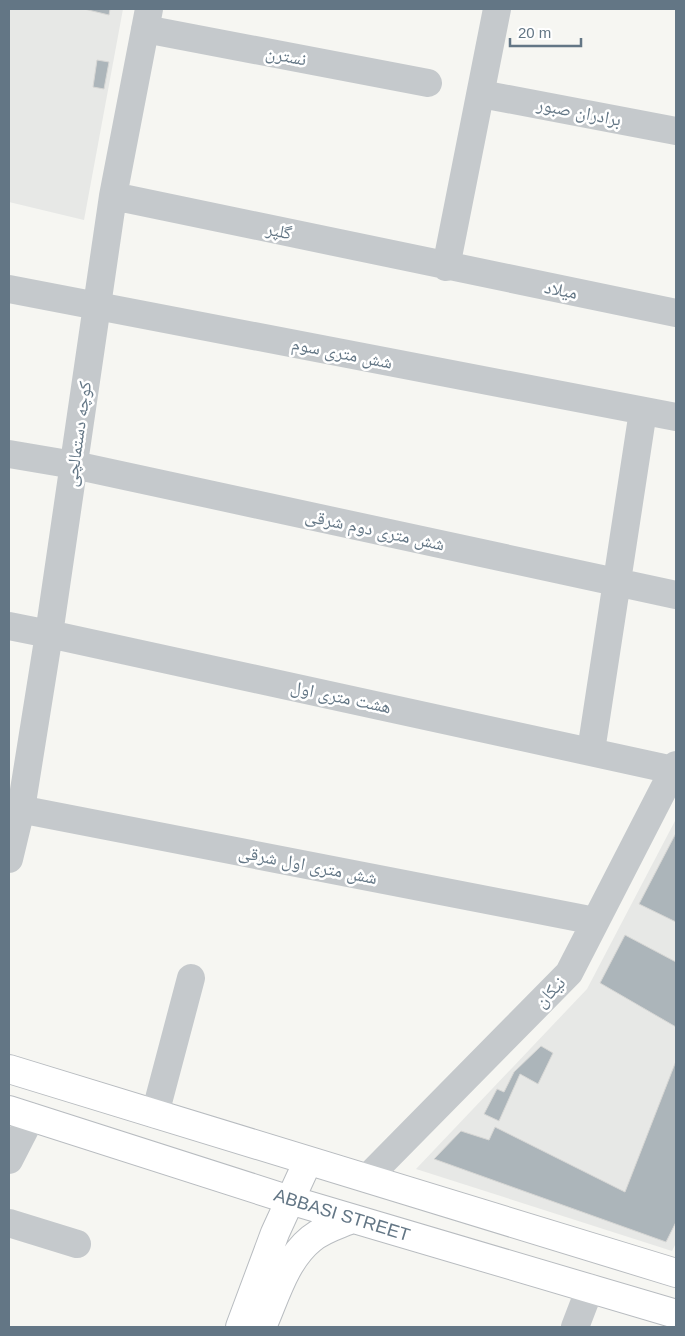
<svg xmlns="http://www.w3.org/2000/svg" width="685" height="1336" viewBox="0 0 685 1336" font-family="Arial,'Noto Naskh Arabic',sans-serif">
<rect width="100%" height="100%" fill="#f6f6f2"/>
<path fill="#e7e8e6" d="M9,9H123L84,220L9,202Z
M676,819V1243L672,1251L416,1169L587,989Z"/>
<path fill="#acb5ba" stroke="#d7d7d5" d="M84,9H110L109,15Z
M97,60L109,62L104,89L93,87Z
M676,833V922L639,904Z
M625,935L676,962V1027L600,983Z
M541,1046L553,1053L538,1084L520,1074L499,1121L484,1114L497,1089L504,1092L514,1072Z
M676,1061V1222L666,1242L434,1159L461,1131L489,1140L495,1127L625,1192Z"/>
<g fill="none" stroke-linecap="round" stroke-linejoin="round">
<g stroke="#b8bcc0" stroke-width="30">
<path id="major" d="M9,1069L676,1273
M9,1110L290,1200L676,1314
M240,1327L275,1233L308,1161
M262,1327C275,1298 285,1260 311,1239C323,1229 338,1225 352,1219"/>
</g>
<path stroke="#c5c9cc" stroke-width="28" d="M145,29L428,83
M481,94L676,131
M113,196L676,313
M446,267L497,9
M9,289L676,417
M9,454L74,465L676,595
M9,626L49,634L673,770
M591,751L643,411
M9,807L595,921
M9,859L21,809L49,634L113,196L149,9
M155,1114L191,978
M9,1160L31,1117
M367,1178L569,973L676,765
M9,1223L77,1244
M575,1327L590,1288"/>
<use href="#major" stroke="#fff" stroke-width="28"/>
</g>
<g text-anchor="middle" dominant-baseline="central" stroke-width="5" stroke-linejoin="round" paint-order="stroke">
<g font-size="18" fill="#637685" stroke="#fff">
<text transform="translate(286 56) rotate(11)">نسترن</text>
<text transform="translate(579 112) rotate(11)">برادران صبور</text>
<text transform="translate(279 231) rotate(12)">گلپر</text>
<text transform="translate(561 290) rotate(11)">میلاد</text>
<text transform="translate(342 353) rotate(11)">شش متری سوم</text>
<text transform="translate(78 434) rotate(-82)">کوچه دستمالچی</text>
<text transform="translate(375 530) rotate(12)">شش متری دوم شرقی</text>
<text transform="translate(341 697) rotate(12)">هشت متری اول</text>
<text transform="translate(308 865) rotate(11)">شش متری اول شرقی</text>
<text transform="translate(550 992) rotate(-46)">نیکان</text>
<text transform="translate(342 1215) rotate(17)">ABBASI STREET</text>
</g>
</g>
<rect width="685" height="1336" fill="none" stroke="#637685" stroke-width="20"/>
<path d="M510 38v8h71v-8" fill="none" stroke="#637685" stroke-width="2.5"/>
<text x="518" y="38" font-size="15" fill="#637685" stroke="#ffffff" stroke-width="4" paint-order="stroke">20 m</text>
</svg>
